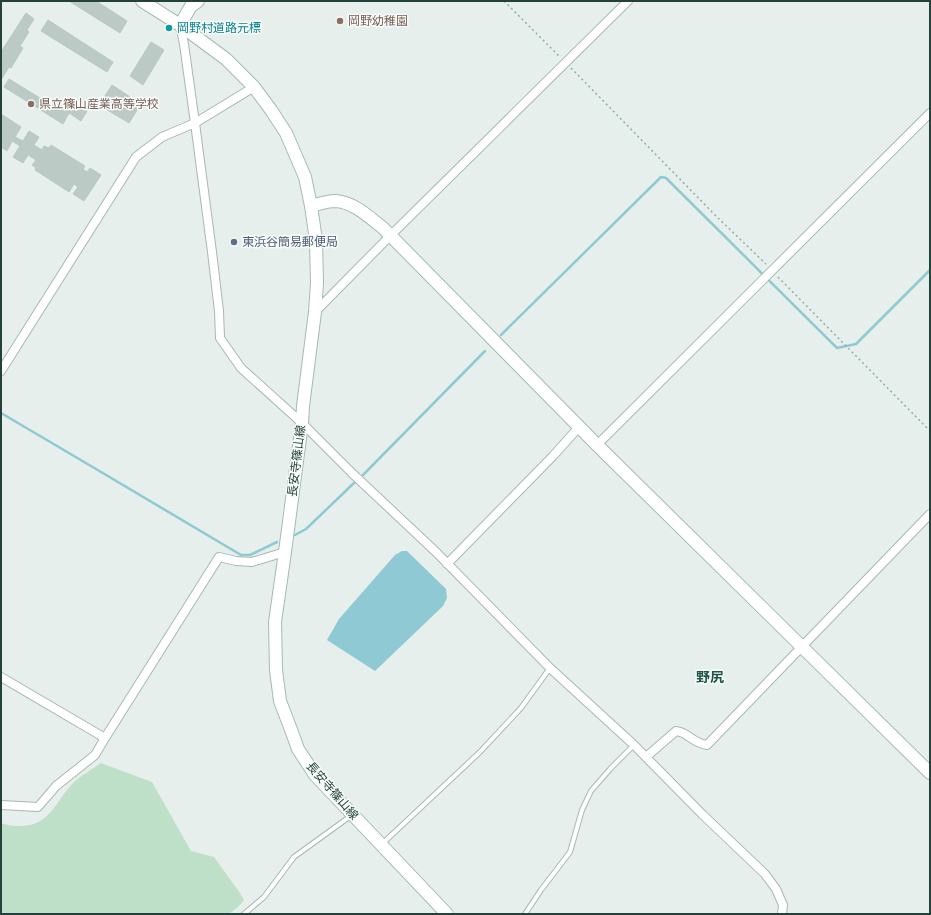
<svg xmlns="http://www.w3.org/2000/svg" width="931" height="915" viewBox="0 0 931 915" font-family="'Sofia Sans Condensed','Noto Sans JP',sans-serif">
<rect width="100%" height="100%" fill="#e6efeb"/>
<path fill="#bfe0c8" d="M101,763L152,782L191,851L214,857L240,893L244,900L239,906L229,914H1V823C6,825 11,825 16,826C50,828 54,803 73,783C80,776 93,769 101,763Z"/>
<path fill="#8ec9d4" d="M402,551H407L446,589L447,598L443,606L375,671L327,640L339,619L395,555Z"/>
<g fill="none" stroke-linecap="round" stroke-linejoin="round">
<path stroke="#8ec9d4" stroke-width="2.5" d="M501,335L661,177L666,178L837,348L856,344L930,270
M1,413L96,469L241,555H250L277,542
M363,475L485,351
M295,535L306,529L355,482"/>
</g>
<path fill="#bbcac4" stroke="#b8c9c2" d="M69,1H96L127,21L120,33Z
M26,13L34,19L27,30L29,32L20,46L23,48L11,68L9,67L1,80V52Z
M48,20L113,62L107,72L41,31Z
M151,42L164,50L143,85L130,76Z
M9,79L61,111L68,100L87,111L81,121L69,113L63,124L4,87Z
M112,85L141,104L129,123L99,105Z
M1,114L21,127L15,137L23,141L29,131L39,137L34,145L42,150L44,146L49,148L51,145L85,166L83,169L87,172L90,168L101,175L84,201L73,194L78,187L74,184L69,192L35,170L36,168L32,165L36,160L28,155L23,163L13,157L20,146L12,141L7,151L1,147Z"/>
<g fill="none" stroke-linecap="round" stroke-linejoin="round">
<g stroke="#a8b8b2" stroke-width="6">
<path id="lane" d="M382,844L480,752L521,708L550,668
M244,914L264,897L294,857L352,815
M525,914L541,890L570,852L582,810L591,791L611,768L634,745"/>
</g>
<g stroke="#a8b8b2" stroke-width="10">
<path id="street" d="M180,25L184,44L195,123L212,252L219,311L220,338L241,368L302,423L353,474L436,552L550,668L634,745L703,815L765,874L776,889L783,905L782,914
M315,312L390,236L628,1
M1,371L136,157L162,137L195,123L254,87
M597,445L930,113
M447,564L553,456L579,427
M1,677L105,738
M646,757L676,731C688,732 692,743 707,745L930,514
M1,805L38,807L56,786L95,755L105,738L219,557L236,561L252,562L285,552"/>
</g>
<g stroke="#a4bbb3" stroke-width="14">
<path id="secondary" d="M142,1L180,25L226,59L254,87L271,110L286,133L305,177L311,206L316,240L317,283L315,312L303,406L302,423L285,552L275,622L276,670L280,701L290,727L298,749L315,775L447,914
M180,25L191,6L198,1
M311,206C318,204 328,201 335,201C354,202 369,217 383,228L597,445L930,773"/>
</g>
<path stroke="#86b3a5" stroke-width="1.5" stroke-dasharray="2 3" stroke-linecap="butt" d="M504,1L560,57
M571,68L716,216L766,264
M778,277L930,431"/>
<use href="#lane" stroke="#fff" stroke-width="4"/>
<use href="#street" stroke="#fff" stroke-width="8"/>
<use href="#secondary" stroke="#fff" stroke-width="12"/>
</g>
<g fill="#8d6e63" stroke="#f7fbf9" stroke-width="1.5">
<circle cx="340" cy="21" r="4"/>
<circle cx="31" cy="104" r="4"/>
</g>
<circle fill="#0f9aa8" stroke="#f7fbf9" stroke-width="1.5" cx="169" cy="28" r="4"/>
<circle fill="#5c6f8a" stroke="#f7fbf9" stroke-width="1.5" cx="234" cy="242" r="4"/>
<g text-anchor="middle" dominant-baseline="central" stroke-width="3" stroke-linejoin="round" paint-order="stroke">
<g font-size="12" fill="#785e54" stroke="#f7fbf9" text-anchor="start">
<text x="348" y="21">岡野幼稚園</text>
<text x="39" y="104">県立篠山産業高等学校</text>
</g>
<g font-size="12" fill="#0d838f" stroke="#f7fbf9" text-anchor="start">
<text x="177" y="28">岡野村道路元標</text>
</g>
<g font-size="12" fill="#4e5e75" stroke="#f7fbf9" text-anchor="start">
<text x="242" y="242">東浜谷簡易郵便局</text>
</g>
<g font-size="12" fill="#24423a" stroke="#f7fbf9">
<text transform="translate(297 461) rotate(-83)">長安寺篠山線</text>
<text transform="translate(332 791) rotate(49)">長安寺篠山線</text>
</g>
<g font-size="14" font-weight="bold" fill="#1f5548" stroke="#f7fbf9">
<text x="710" y="677">野尻</text>
</g>
</g>
<rect width="931" height="915" fill="none" stroke="#24423a" stroke-width="4"/>
</svg>
